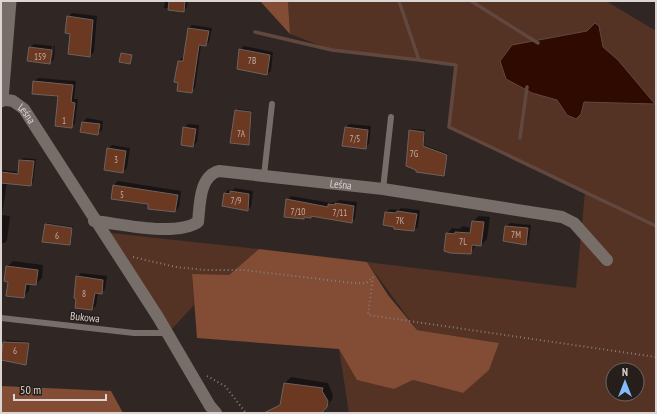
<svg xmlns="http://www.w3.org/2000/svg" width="657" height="414" viewBox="0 0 657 414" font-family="'PT Sans Narrow',sans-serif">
<rect width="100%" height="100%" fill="#302724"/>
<path fill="#543224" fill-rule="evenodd" d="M288,1H606L656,31V413H349L339,349L394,389L413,380L463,393L499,343L417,330L367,262L576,288L585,192L449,127L455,65L332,50L290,34ZM613,370H637V394H613Z
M111,233L259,249L229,275H192L194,305L170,331Z"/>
<path fill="#824c35" d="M260,1H288L290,34Z
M259,249L367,262L388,295L417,330L499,343L489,370L463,393L413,380L394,389L357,380L339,349L197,338L192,274L229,275Z
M1,386L111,391L123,413H1Z"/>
<path fill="#2e0a00" stroke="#62473f" d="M595,23L599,26L603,47L618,60L655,104L584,102L581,114L576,119L567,115L557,100L532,93L506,79L500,61L512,45L587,31Z"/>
<path fill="#0007" d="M165,1H188L187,7L183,11L164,8Z
M72,13L97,16L94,52L90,56L68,17Z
M192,25L212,28L209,42L206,45H201L195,88L191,92L179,82L178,61L182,58H185L189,28Z
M34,44L52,46L50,60H52L54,46H55L54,59L50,63L30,48Z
M244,46L273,52L271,71L267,74L240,50Z
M38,78L76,81L74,99H78L75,123L71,127L59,95L34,81Z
M238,109L252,111L250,142L248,144L236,111Z
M87,118L103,121L102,130L98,134L82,131L83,122Z
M188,124L199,125L197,142L193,146L184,128Z
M350,124L371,126L369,144L365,148L346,127Z
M412,129L425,130L424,145L448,154L444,175L410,130Z
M112,145L130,148L127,168L123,172L108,149Z
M23,158L36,159L33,182L31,185L7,182L2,215L10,216L7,240L5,243H1V170L19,172L20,160Z
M118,181L181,191L179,207L175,211L149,203L114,185Z
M235,188L253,191L251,207L247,210L224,194L228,190H233Z
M291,196L331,203L340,200L357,202L355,218L352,222L313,215L304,218L287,200Z
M401,208L420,210L418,227L414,230L396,226L386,212L390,209L399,210Z
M479,216L490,217L487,239L481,245L477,244L470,253L447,234L452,228L460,229L462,226L472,228L473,221Z
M47,223L73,227L71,242L70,244L46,225Z
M510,223L531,225L529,240L526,244L506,227Z
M13,261L43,265L42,278L36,284L30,283L29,291L23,297L9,281L7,267Z
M81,273L107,276L105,289L101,293L98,292L96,306L92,309L76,307L77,277Z
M6,340L30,342L26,364L2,359Z
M291,377L328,383L333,395L332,400L326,407L325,413H277V407L281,403L285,383Z"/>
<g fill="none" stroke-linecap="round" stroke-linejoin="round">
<path stroke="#62473f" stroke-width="3.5" d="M399,1L419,60L456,65L449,127L656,226
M471,1L538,43
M255,32L332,50L419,60
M520,138L527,87"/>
</g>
<path fill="#6b3822" stroke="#6c625e" d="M169,1H185L184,12L168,10Z
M67,16L93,20L90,57L68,54L70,34L65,33Z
M188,28L209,31L206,46L199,45L192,93L177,91L178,83L174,82L178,61H183Z
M29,47L52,50L50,64L27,61Z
M239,49L270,55L267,75L237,69Z
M121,53L132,55L130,64L119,62Z
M33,81L73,85L71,102L75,103L72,128L55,126L58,96L32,94Z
M235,110L251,112L249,145L230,143Z
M82,122L100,124L98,135L80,132Z
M183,127L196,129L193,147L181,145Z
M345,127L368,130L366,149L342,146Z
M409,130L424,132L423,146L447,155L444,176L416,172V170L406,166Z
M107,148L126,151L123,173L104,170Z
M19,160L34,161L31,186L1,183V172L18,174Z
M113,185L178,195L175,212L148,209V204L111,199Z
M230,191L249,194L248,211L222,206L224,193L230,194Z
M286,199L328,207V204L335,205V203L354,206L352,223L311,216V218L304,217V219L284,217Z
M397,211L417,214L414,231L394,229V227L383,225L385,212L396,213Z
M472,221L484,222L481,246L472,245L471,254L450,253L444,251L446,233L455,234V232L470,233Z
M45,224L72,228L70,245L42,242Z
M505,226L528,228L526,245L503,241Z
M6,266L38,270L36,285L26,284L24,298L6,296L8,282L4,281Z
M76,276L103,280L102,294L95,293L92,310L75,308L76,299L74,298Z
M3,342L29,343L26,365L1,360Z
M284,383L323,388L322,391L328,401L327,407L322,413H264L280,405Z"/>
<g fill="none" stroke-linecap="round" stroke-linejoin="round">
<path stroke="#867f7c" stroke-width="2" stroke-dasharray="1 3" stroke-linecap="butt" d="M133,257L176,267L206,270H244L353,283H366L372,278
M373,277L368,315L656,357
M207,376L225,386L246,413"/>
<path stroke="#776d69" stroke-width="6" d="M264,175L272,104
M383,189L391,117
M1,318L134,333H167"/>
<g stroke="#776d69" stroke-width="12">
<path id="s1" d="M1,99L13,101L24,109L158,317L210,406L216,413"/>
<path id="s2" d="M94,221C122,224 175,237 198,222C200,205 199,176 219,171L383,189L562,217L574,223L607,260"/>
</g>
<path stroke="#776d69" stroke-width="15" d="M1,100L9,1"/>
</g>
<g text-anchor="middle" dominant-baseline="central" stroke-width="3" stroke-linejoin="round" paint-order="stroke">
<g font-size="9" fill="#bfaea7">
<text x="40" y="56">159</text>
<text x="252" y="60">7B</text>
<text x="64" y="120">1</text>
<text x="241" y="133">7A</text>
<text x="355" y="138">7/5</text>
<text x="414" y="153">7G</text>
<text x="116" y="159">3</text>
<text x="122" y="194">5</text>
<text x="236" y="200">7/9</text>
<text x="298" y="211">7/10</text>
<text x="340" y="212">7/11</text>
<text x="400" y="220">7K</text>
<text x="516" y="234">7M</text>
<text x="57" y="235">6</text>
<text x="463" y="241">7L</text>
<text x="84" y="293">8</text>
<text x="15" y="350">6</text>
</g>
<g font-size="11" fill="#dbd5d3" stroke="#261e1a">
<text stroke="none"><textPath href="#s1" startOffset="31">Leśna</textPath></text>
<text stroke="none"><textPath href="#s2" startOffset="287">Leśna</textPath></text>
<text transform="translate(85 317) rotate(6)">Bukowa</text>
</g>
</g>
<rect width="657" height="414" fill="none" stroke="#dbd5d3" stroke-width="4"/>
<g transform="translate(625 382)"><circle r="19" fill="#261e1a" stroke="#6e6764"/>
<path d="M0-3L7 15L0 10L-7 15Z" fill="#86bbfb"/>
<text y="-6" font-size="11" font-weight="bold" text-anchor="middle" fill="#dbd5d3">N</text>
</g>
<path d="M14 394v6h92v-6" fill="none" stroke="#dbd5d3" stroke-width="2"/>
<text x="20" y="394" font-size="12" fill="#dbd5d3" stroke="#261e1a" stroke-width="3" paint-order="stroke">50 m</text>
</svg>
